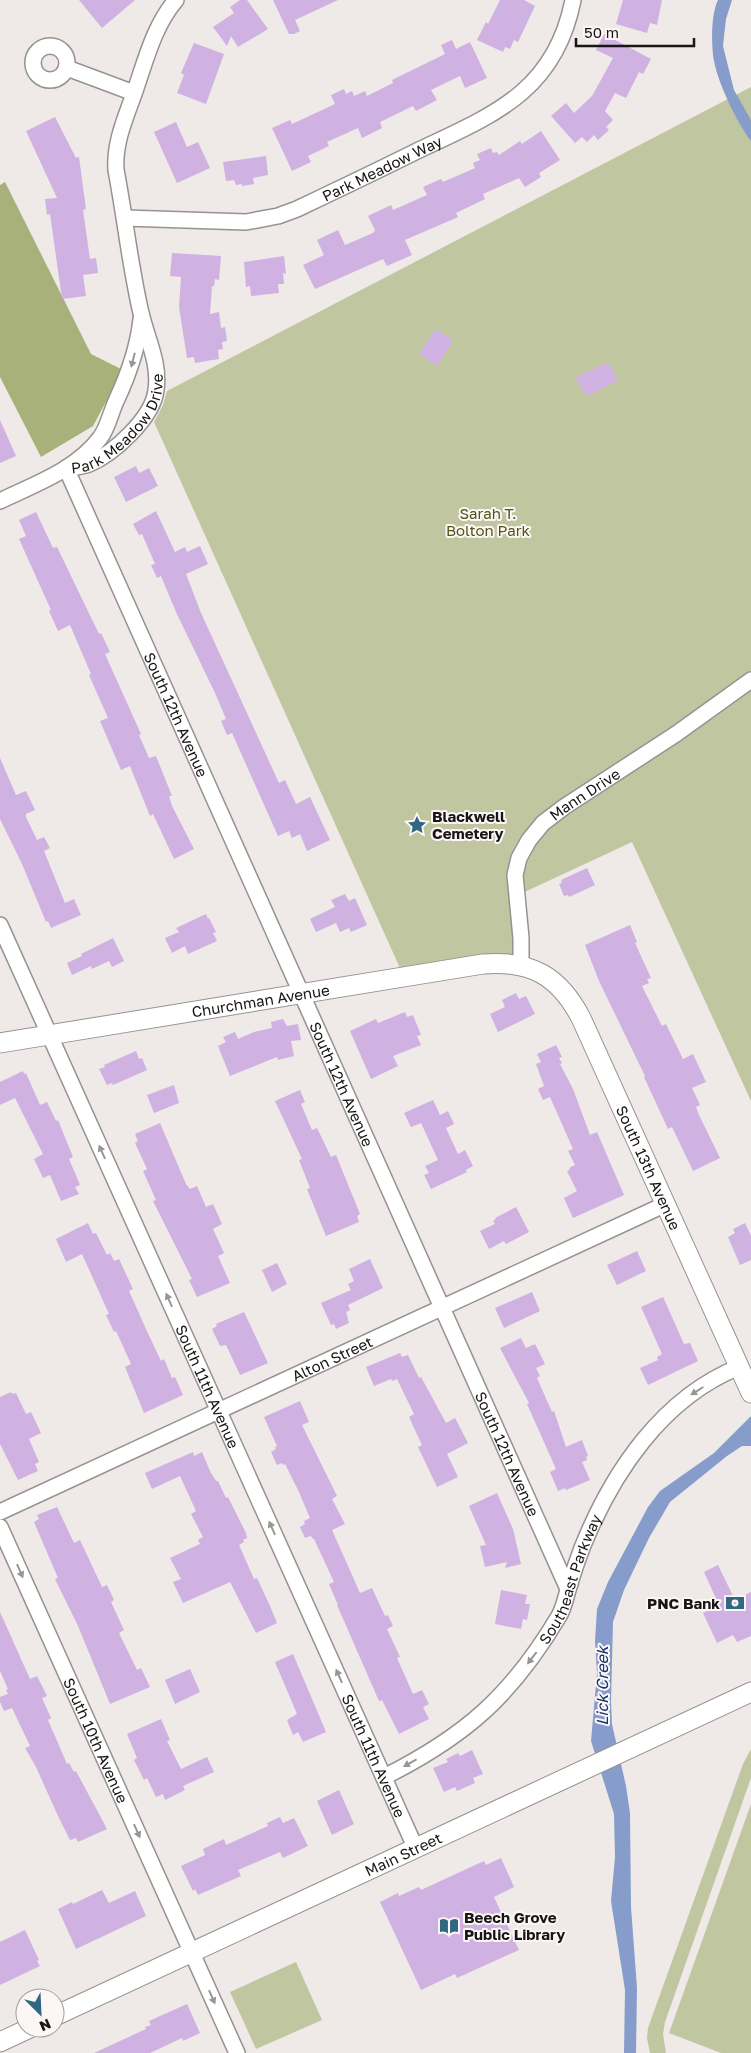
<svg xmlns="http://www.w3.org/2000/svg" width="751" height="2053" viewBox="0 0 751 2053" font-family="'Golos Text',sans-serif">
<rect width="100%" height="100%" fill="#efeae8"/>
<path fill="#c0c6a0" d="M751,87V1101L632,842L516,896L521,965L404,977L154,422L163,405L167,391Z
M751,1749V1778L665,2022L663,2034L666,2053H650L647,2038L648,2028L743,1764Z
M751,1804V2053H721L669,2033Z
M296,1962L322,2020L256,2049L230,1992Z"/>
<path fill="#a8b17a" d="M5,182L91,354L123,370L93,426L41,457L0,377V185Z"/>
<path fill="#869dcc" d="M718,0H732L726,19L723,46L734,90L751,120V141C737,123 718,83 714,61C711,46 711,13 718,0Z
M751,1416V1446H742L727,1456L670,1502L649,1538L624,1590L613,1622L611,1702L612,1724L626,1786L630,1813L631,1907L637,1988L636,2053H624L625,1990L611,1901L615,1857L614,1814L591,1741L597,1673L595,1641L597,1609L608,1582L648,1507L660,1491L714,1453Z"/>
<path fill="#cfb1e2" d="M79,0H135L102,28Z
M240,0H247L268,29L238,47L231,36L227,46L213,27L234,13L230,7Z
M273,0H338L295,20L300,31L294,34H289Z
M500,0H524L535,6L518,42L514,40L510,49L505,47L503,52L477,40L486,22L488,24Z
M623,0H662L657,25L650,23L647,33L616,24Z
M604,34L651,59L643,74L639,72L626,98L615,93L605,111L613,120L606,127L609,130L598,140L594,135L587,142L582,137L575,143L551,116L566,103L574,113L592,96L613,58L596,50Z
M452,40L456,49L470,42L487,78L465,88L460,76L431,90L437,100L416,111L413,106L380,122L382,128L362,138L358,128L327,142L329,146L308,156L311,162L292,171L272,128L290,120L292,124L335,104L331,95L344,89L346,94L352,91L354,96L365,91L367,96L393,83L392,80L445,54L441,45Z
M194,43L224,54L206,104L177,93L184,75L181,73Z
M55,117L76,158L79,157L86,209L83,210L90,259L96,258L98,273L83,275L86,296L62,299L50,214L47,215L45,199L57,198L26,131Z
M176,122L187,147L198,142L210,168L177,183L154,132Z
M541,131L560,160L539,173L541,177L525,187L519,178L483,194L485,199L456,213L458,217L405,240L412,255L387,266L383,259L315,289L303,265L324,255L317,240L338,230L345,245L373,233L375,230L368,216L391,205L393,210L427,195L423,187L441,179L443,182L475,168L473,163L480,160L477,154L491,148L493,153L497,152L499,155L520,141L522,144Z
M266,156L268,175L253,178L254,184L242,186V184L236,185L234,180L226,181L223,162Z
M172,253L221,256L219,280L215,279L214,286H212L210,314L219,312L221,328L225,327L227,341L222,342L223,349L218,350L219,359L195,363L194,357L187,358L179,307L181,277L170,276Z
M284,256L286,274L283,273L284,284H278L279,293L251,296L250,286L246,287L244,262Z
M436,329L453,340L437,366L419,354Z
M608,362L618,380L587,396L575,378Z
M0,420L16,456L0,463Z
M136,466L139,473L149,468L158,486L126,502L114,477Z
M156,511L175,552L185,547L187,552L200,546L208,564L186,574L201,613L279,783L285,780L296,804L310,797L330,840L307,851L300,834L292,838L289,831L278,836L232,733L227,735L221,721L226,719L215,693L176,612L161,576L157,578L151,565L155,564L142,534L139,535L133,524Z
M36,512L53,548L57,547L99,634L101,633L110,652L105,654L141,734L139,735L149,758L156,756L172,796H169L172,806L194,849L174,859L153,814L150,816L130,766L121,770L100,721L108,718L89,675L91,674L70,625L58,631L49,611L51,610L19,539L26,536L19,520Z
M0,758L16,795L26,791L35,810L26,814V817L37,840L44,837L50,848L44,851L65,903L74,899L81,915L51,928L48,921L46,922L22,864L0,819Z
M587,868L595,885L569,897L568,895L564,896L559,884L562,883L561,880Z
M345,894L349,901L355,898L367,925L351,932L349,928L340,932L336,923L316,932L310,919L335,907L331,900Z
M206,914L208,919L209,918L216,932L213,933L217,941L188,954L185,946L172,953L165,938L179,932L176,928Z
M630,925L637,942L635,943L651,978L647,979L649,983L642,986L662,1026L666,1024L683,1059L693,1054L706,1082L692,1088L700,1105L696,1107L699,1115L720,1158L693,1171L672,1127L668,1129L644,1077L645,1076L599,981L585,945Z
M113,938L124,961L112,967L109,961L92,969L91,966L72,975L67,963L82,956L81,954Z
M516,993L519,999L526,996L535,1014L498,1032L490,1014L505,1007L502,1000Z
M405,1012L407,1017L413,1015L421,1035L417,1036L421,1045L393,1056L398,1066L371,1079L350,1031L376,1019L378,1023Z
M283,1019L287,1026L298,1024L301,1040L291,1041L294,1056L278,1060L277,1057L230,1076L218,1046L226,1042L223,1037L235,1032L238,1039L254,1032L272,1028L271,1022Z
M556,1045L562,1057L559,1058L562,1063L560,1064L573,1089L590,1135L597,1132L624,1195L573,1218L564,1198L577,1191L567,1171L570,1170L569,1168L575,1165L568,1151L573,1149L550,1097L543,1100L538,1089L544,1086L536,1064L541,1062L537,1054Z
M136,1051L139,1059L142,1058L147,1070L113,1085L112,1083L107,1085L99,1069L105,1067L104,1065Z
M23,1071L24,1074L26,1073L40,1105L47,1102L56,1121L58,1120L73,1157L69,1159L80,1185L75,1187L79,1194L61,1201L50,1175L43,1178L34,1159L43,1154L15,1098L0,1105V1082Z
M174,1085L179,1103L154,1113L147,1095Z
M300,1090L305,1102L301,1104L312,1130L317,1128L331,1157L336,1155L360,1214L357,1216L359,1222L326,1236L307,1189L310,1188L299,1160L302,1159L275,1101Z
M433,1100L440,1115L448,1111L454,1124L446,1128L458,1154L465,1150L473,1166L466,1170L467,1172L431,1189L424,1175L429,1173L425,1166L438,1160L421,1123L411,1127L404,1113Z
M160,1123L186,1184L190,1189L197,1186L206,1207L213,1204L222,1224L213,1229L224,1253L218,1256L230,1283L197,1297L189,1280L192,1279L153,1201L156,1200L143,1171L147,1169L135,1143L138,1141L135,1134Z
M516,1207L529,1232L506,1244L504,1241L489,1249L480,1231L495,1224L493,1221L496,1219L495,1218Z
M88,1223L93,1234L96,1233L107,1255L110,1253L114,1261L119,1259L133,1289L129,1291L146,1329L161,1361L164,1359L172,1378L175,1377L183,1395L144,1413L125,1367L131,1364L116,1331L114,1332L106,1315L109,1314L82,1254L66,1262L56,1239Z
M745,1223L751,1236V1260L740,1265L728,1237L735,1233L733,1229Z
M637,1251L646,1271L617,1285L607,1265Z
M370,1259L383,1288L348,1305L350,1310L346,1312L349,1323L336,1329L334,1324L331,1325L321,1303L351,1290L348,1284L354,1281L349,1269Z
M277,1263L287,1284L272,1292L262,1270Z
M532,1292L540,1311L504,1328L495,1308Z
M663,1297L684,1344L690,1343L698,1361L648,1385L640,1368L658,1360L657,1357L662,1354L641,1307Z
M244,1312L268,1363L240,1375L226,1345L220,1346L212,1329L217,1326L216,1324Z
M521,1338L526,1348L535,1344L545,1364L536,1368L540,1376L537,1378L552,1412L554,1411L566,1447L582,1440L588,1456L586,1457L587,1460L582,1462L590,1480L566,1490L565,1488L558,1491L550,1472L556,1469L527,1404L529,1403L500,1348Z
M400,1353L402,1357L408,1355L419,1378L421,1377L446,1423L455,1418L468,1443L447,1454L458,1477L437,1487L418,1447L422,1445L409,1417L414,1414L397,1379L392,1381L391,1379L374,1386L366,1367Z
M11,1392L12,1394L16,1393L26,1414L31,1412L41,1433L29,1439L39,1462L35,1464L38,1471L18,1480L0,1444V1397Z
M300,1401L309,1422L302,1425L337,1496L332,1499L345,1524L332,1530L360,1593L372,1588L385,1616L388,1615L393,1626L387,1629L400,1657L397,1658L413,1694L422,1690L429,1704L423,1707L429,1719L399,1734L382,1700L379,1701L337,1605H338L329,1584L334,1582L314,1539H313L311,1536L305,1538L300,1527L305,1524L304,1521L310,1518L299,1492L285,1464L283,1465L282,1463L277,1465L271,1452L276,1449L275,1447L277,1446L264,1417Z
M193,1452L194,1456L202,1452L210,1471L216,1481H218L226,1498L228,1497L246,1533L247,1538L243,1540L244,1542L239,1545L254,1579L257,1578L270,1606L277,1623L256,1633L230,1582L183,1603L173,1582L181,1579L170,1558L200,1544L198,1540L203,1537L191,1514L196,1511L180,1476L152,1489L145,1473Z
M497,1493L513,1529L521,1564L505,1568L507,1562L485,1567L480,1546L486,1545L469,1506Z
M57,1507L74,1543L80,1540L102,1587L107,1585L114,1600L111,1602L124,1630L119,1633L137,1670L141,1668L150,1687L110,1704L78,1626L55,1579L58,1578L34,1522L39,1519L37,1515Z
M718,1565L735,1600L751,1592V1636L737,1642L733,1635L717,1643L703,1613L719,1605L704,1572Z
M501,1590L527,1595L525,1604H530L527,1620L523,1619L521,1629L495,1624Z
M0,1612L30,1679L37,1676L47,1696L42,1698L51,1718L48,1720L67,1764L69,1763L74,1772L76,1771L107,1829L78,1842L76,1838L70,1840L58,1816L36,1767L25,1748L30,1746L12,1708L4,1711L0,1702V1697L8,1694L6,1690L8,1689L0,1671Z
M293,1654L326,1732L303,1742L298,1732L293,1735L287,1720L297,1714L275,1662Z
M190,1669L200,1692L175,1704L165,1680Z
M161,1719L170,1740L167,1741L181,1769L207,1757L214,1772L183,1786L185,1790L165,1800L163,1794L156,1797L147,1778L144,1780L134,1760L137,1758L127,1734Z
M472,1750L483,1774L473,1778L475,1783L457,1791L455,1787L444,1792L433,1768L448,1762L446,1759L458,1753L460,1756Z
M339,1790L354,1824L332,1835L317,1801Z
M280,1817L283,1823L294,1818L308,1846L283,1858L280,1852L238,1870L241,1876L198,1895L195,1889L193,1891L181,1866L205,1855L203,1849L224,1839L226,1845L268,1826L267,1823Z
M501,1858L514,1887L494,1897L519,1950L457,1978L455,1974L421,1990L380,1902L398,1893L399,1896L419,1887L421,1890L484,1861L486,1865Z
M102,1890L109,1903L135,1891L146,1916L76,1949L58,1909L72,1902L73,1904Z
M25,1930L39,1960L37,1961L40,1966L0,1985V1942Z
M187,2004L200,2033L183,2041L182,2038L150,2053H94L146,2029L145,2027L151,2025L149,2021Z"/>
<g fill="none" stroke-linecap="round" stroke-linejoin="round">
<g stroke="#979291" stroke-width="18">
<g id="minor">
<circle cx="50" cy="63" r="17"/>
<path d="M67,68L134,93"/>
<path id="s1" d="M125,218L246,222L278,216L297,209C337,190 377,171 417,151C493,115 555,92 573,0"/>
<path id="s2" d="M66,468L568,1589"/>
<path id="s3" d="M66,468C73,467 82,467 89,464C113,454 153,418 156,390C160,363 147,339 141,313C130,266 125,217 116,170C114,142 126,117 135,91C146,59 154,26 176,0"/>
<path d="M0,501C35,484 76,470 100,438C108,428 111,411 117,399C129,373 138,348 141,319"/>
<path id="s4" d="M0,925L416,1849"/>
<path id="s5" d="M521,965V938L515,875L519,858L529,840L543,823L564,807L676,734L751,680"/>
<path id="s6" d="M0,1512L666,1204"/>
<path id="s7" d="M0,1527L237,2053"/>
<path id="s8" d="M384,1777C466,1736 512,1695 559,1616C565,1606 566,1594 570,1584C573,1572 578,1559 582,1548C612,1473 662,1398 739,1367"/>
</g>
</g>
<g stroke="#979291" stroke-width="21">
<g id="tertiary">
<path id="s9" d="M0,1043L483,964C531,960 559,976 581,1018L751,1393"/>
<path id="s10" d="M55,2016L751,1692"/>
<path d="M0,2042L30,2028"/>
</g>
</g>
<use href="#minor" stroke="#fff" stroke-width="15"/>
<use href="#tertiary" stroke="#fff" stroke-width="19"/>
</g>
<defs><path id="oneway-solid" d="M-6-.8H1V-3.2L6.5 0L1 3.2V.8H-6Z" transform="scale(1.25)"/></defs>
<g fill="#979696">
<use href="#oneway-solid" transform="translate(133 360) rotate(104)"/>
<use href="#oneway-solid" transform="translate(102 1152) rotate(-114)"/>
<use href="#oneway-solid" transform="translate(169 1300) rotate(-114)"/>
<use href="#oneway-solid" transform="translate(697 1391) rotate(148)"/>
<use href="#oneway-solid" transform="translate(272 1528) rotate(-114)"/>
<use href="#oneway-solid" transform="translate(20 1571) rotate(66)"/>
<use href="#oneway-solid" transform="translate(532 1658) rotate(128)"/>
<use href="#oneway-solid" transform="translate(339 1676) rotate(-114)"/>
<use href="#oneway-solid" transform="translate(410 1763) rotate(151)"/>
<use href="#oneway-solid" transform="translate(137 1831) rotate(66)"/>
<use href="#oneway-solid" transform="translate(212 1997) rotate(66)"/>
</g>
<defs>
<g id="sight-bare" transform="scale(1.5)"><path d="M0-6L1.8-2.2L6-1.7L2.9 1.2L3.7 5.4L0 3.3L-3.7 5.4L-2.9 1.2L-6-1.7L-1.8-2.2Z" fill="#306882" stroke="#fcf7f6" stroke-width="2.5" paint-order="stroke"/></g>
<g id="bank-bare" transform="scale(1.5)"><path d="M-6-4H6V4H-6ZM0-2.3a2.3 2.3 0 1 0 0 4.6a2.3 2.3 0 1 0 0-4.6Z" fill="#306882" stroke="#fcf7f6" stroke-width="2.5" paint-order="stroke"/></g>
<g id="library-bare" transform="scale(1.5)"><path d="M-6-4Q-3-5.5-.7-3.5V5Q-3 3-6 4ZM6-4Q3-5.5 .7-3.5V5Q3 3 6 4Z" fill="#306882" stroke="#fcf7f6" stroke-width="2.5" paint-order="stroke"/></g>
</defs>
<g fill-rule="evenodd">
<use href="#sight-bare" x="417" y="825"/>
<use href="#bank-bare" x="735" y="1603"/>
<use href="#library-bare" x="449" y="1926"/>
</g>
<g text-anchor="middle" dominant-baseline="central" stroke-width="4" stroke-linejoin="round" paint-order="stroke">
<g font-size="15" fill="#171515" stroke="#fcf7f6">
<text stroke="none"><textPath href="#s1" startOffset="268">Park Meadow Way</textPath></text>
<text stroke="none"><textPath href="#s3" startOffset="74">Park Meadow Drive</textPath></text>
<text stroke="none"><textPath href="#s2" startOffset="270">South 12th Avenue</textPath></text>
<text stroke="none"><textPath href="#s5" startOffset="201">Mann Drive</textPath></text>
<text stroke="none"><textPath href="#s9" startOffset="264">Churchman Avenue</textPath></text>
<text stroke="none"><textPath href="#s2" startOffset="675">South 12th Avenue</textPath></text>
<text stroke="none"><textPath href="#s9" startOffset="774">South 13th Avenue</textPath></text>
<text stroke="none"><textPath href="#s6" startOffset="366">Alton Street</textPath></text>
<text stroke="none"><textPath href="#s4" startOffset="506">South 11th Avenue</textPath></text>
<text stroke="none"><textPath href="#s2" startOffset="1080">South 12th Avenue</textPath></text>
<text stroke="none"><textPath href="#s8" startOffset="280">Southeast Parkway</textPath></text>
<text stroke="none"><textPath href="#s7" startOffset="234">South 10th Avenue</textPath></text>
<text stroke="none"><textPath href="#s4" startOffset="911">South 11th Avenue</textPath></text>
<text stroke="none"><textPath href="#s10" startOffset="384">Main Street</textPath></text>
</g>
<g font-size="15" fill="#4f5618" stroke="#fcf7f6">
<text x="488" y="513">Sarah T.<tspan x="488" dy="17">Bolton Park</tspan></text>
</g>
<g font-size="15" font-weight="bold" fill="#171515" stroke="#fcf7f6" text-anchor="start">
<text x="432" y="816">Blackwell<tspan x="432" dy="17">Cemetery</tspan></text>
<text x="720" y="1603" text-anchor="end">PNC Bank</text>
<text x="464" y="1917">Beech Grove<tspan x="464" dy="17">Public Library</tspan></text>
</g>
<g font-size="16" font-style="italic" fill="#1b346e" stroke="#fcf7f6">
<text transform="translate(602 1686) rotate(-90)">Lick Creek</text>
</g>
</g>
<g transform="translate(40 2013) rotate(156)"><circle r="24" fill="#fcf7f6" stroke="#a09d9c"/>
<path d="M0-4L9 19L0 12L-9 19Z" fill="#306882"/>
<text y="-8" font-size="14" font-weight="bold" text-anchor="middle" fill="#171515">N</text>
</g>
<path d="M576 38v8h118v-8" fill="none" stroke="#171515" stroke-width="2.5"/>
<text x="584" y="38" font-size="15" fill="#171515" stroke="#fcf7f6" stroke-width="4" paint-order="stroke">50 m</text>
</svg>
